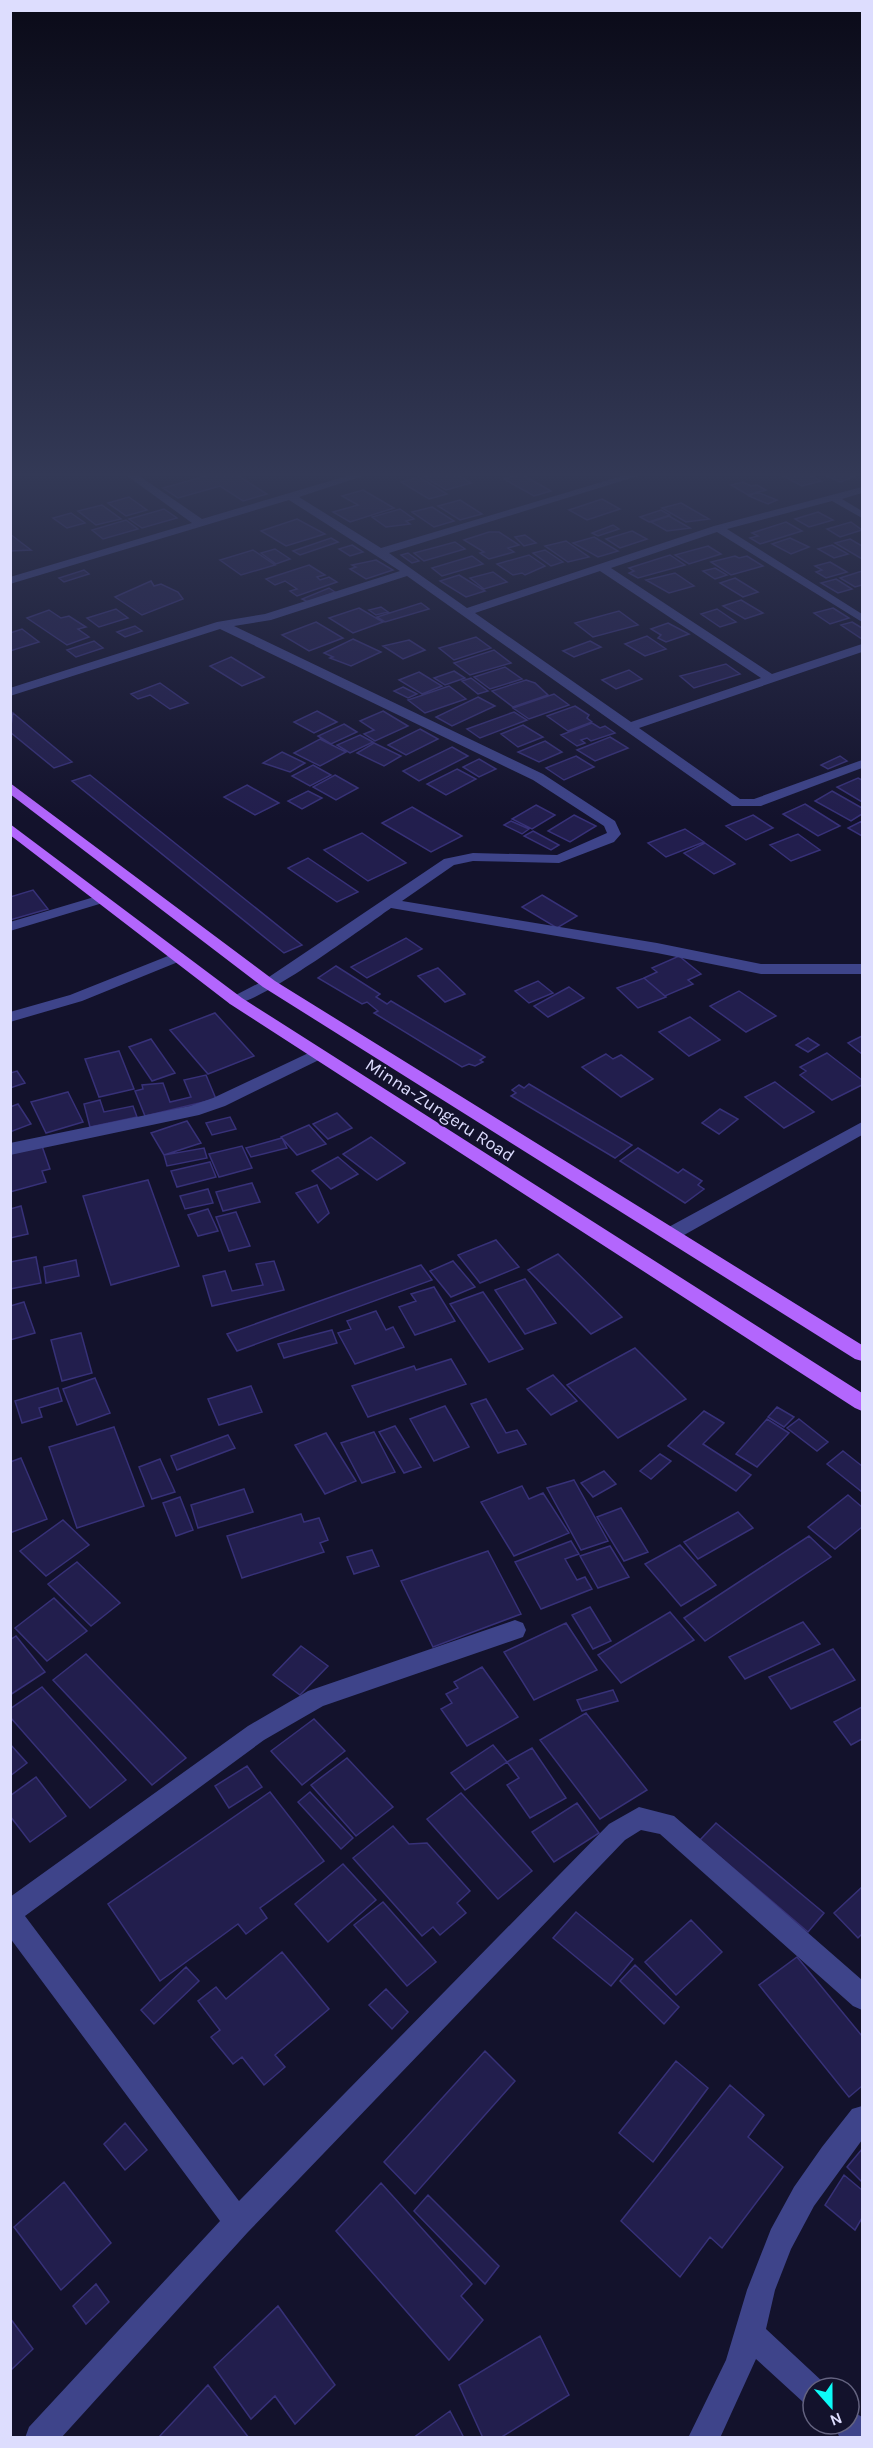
<svg xmlns="http://www.w3.org/2000/svg" width="873" height="2448" viewBox="0 0 873 2448" font-family="Karla,sans-serif">
<rect width="100%" height="100%" fill="#13122c"/>
<path fill="#221e4d" stroke="#373178" stroke-width="1.5" d="M209,475H237L267,494L243,501L220,486L178,498L163,488Z
M430,475H458L471,483L446,490L424,477Z
M517,475H523L551,491L534,496L504,479Z
M781,475H810L821,481L802,486Z
M824,475H849L854,477L840,482Z
M419,477L447,494L429,499L401,482Z
M743,482L751,486L757,485L766,490L748,495L731,485Z
M363,490L394,508L350,522L333,512L358,505L342,496Z
M757,492L777,500L768,504L749,496Z
M129,497L147,510L126,516L108,503Z
M602,499L620,509L587,520L569,510Z
M460,500L482,514L460,520L438,506Z
M681,503L709,519L686,522L662,508Z
M102,505L121,519L96,525L78,511Z
M432,507L454,521L434,527L412,512Z
M164,509L177,518L142,528L129,519Z
M400,509L414,519L406,521L410,524L386,527L372,517Z
M661,510L670,515L649,522L640,517Z
M818,512L833,520L809,527L795,519Z
M71,513L85,523L67,528L53,518Z
M669,516L690,528L667,531L651,522Z
M297,519L325,534L286,546L261,531Z
M126,520L138,529L103,539L92,530Z
M786,522L802,531L760,544L750,538L758,536L752,533Z
M851,522L862,530L840,537L827,529Z
M613,525L619,529L598,536L592,533Z
M632,531L647,539L620,548L606,539Z
M489,532H499L519,545L508,548L514,552L489,559L480,553L484,552L464,540Z
M10,534L31,550L10,551Z
M525,535L536,543L524,546L515,537Z
M594,537L618,551L598,557L573,543Z
M331,538L338,542L300,555L293,551Z
M790,538L809,547L791,554L772,544Z
M850,539L862,546V559L835,543Z
M566,541L589,557L568,562L545,546Z
M455,542L465,549L424,561L414,553Z
M352,545L363,552L350,556L339,549Z
M832,545L848,554L834,558L818,549Z
M708,546L721,554L689,564L675,555Z
M275,549L290,559L276,564L261,553Z
M253,550L275,565L241,575L220,560Z
M545,550L563,562L551,566L533,553Z
M408,553L419,561L412,563L401,555Z
M529,555L545,566L525,575L522,573L513,575L497,564Z
M670,555L685,565L638,578L629,573L634,571L629,568Z
M472,556L483,564L442,576L432,568Z
M735,556L739,558L747,556L763,566L731,575L711,562Z
M376,560L393,570L366,579L350,569L356,567L352,565Z
M830,562L847,572L826,578L816,572L822,570L815,566Z
M309,565L325,575L317,577L320,580L329,577L337,582L297,596L290,591L297,589L285,581L275,585L266,579Z
M715,568L727,575L715,579L703,571Z
M84,570L89,574L64,582L59,578Z
M862,571V585L855,587L840,578Z
M493,572L507,582L484,589L470,578Z
M675,573L694,586L669,593L646,580Z
M459,575L485,591L466,597L440,581Z
M735,578L758,592L743,597L720,583Z
M836,579L852,589L838,593L821,583Z
M151,581L154,586L161,584L178,592L183,599L142,615L115,597Z
M329,588L335,592L308,602L302,599Z
M741,600L763,613L745,619L723,606Z
M421,603L429,609L385,622L377,617Z
M381,607L388,612L376,615L369,610Z
M359,608L383,622L353,633L329,618Z
M833,608L849,618L830,624L814,613Z
M116,609L128,618L99,627L87,618Z
M717,609L736,622L720,627L701,614Z
M49,610L61,618L69,616L86,627L78,629L89,637L67,645L27,618Z
M619,611L638,625L593,637L575,623Z
M316,622L343,638L309,651L282,635Z
M852,622L862,628V639L841,625Z
M668,623L689,634L666,642L658,638L661,635L651,629Z
M135,626L142,631L125,637L117,632Z
M22,629L39,642L10,651V633Z
M647,636L666,649L645,656L625,644Z
M476,637L491,648L454,660L439,648Z
M353,639L381,652L351,666L330,658L333,657L324,653Z
M409,640L425,650L403,659L383,646Z
M94,641L103,648L76,657L67,650Z
M590,641L601,647L574,657L563,651Z
M494,650L511,663L470,675L454,663Z
M231,657L264,677L242,686L210,666Z
M726,664L740,674L694,688L680,676Z
M505,667L522,679L490,689L474,677Z
M629,670L642,679L616,689L602,680Z
M454,671L465,678L445,685L434,678Z
M419,672L442,686L422,694L399,680Z
M471,678L488,691L478,694L462,681Z
M526,680L535,683L548,695L513,707L492,691Z
M160,683L188,703L170,709L150,695L138,699L131,694Z
M449,686L466,699L425,713L408,700Z
M403,687L417,694L408,698L394,691Z
M554,694L569,705L529,719L513,708Z
M478,697L495,706L452,726L436,717Z
M575,706L589,715L587,718L592,722L568,731L547,716Z
M317,711L337,722L314,733L294,722Z
M383,711L408,726L375,741L364,734L374,730L360,721Z
M514,712L527,720L480,738L467,729Z
M13,713L72,762L54,768L10,732Z
M592,723L600,728L605,726L615,733L591,741L587,738L581,740L585,743L577,746L561,735Z
M344,724L357,732L331,744L318,736Z
M523,725L543,737L518,747L501,734Z
M420,729L438,739L406,755L388,745Z
M360,735L373,742L350,753L337,745Z
M610,737L628,748L595,761L577,750Z
M320,739L346,752L320,766L294,753Z
M545,741L562,752L539,762L518,752Z
M374,743L401,756L384,766L357,753Z
M452,747L468,756L419,781L403,771Z
M282,752L305,763L290,772L263,763Z
M576,756L594,767L564,780L546,768Z
M840,756L847,761L828,769L821,765Z
M479,759L496,769L479,777L463,767Z
M313,765L331,775L310,786L292,776Z
M457,769L476,779L446,795L427,784Z
M90,775L302,945L284,953L72,781Z
M335,775L358,788L336,800L313,787Z
M858,778L862,780V802L837,787Z
M247,785L279,803L255,815L224,797Z
M308,791L322,798L302,809L288,801Z
M832,791L862,808V814L851,821L815,801Z
M805,804L840,826L818,836L783,814Z
M536,805L555,815L532,829L512,819Z
M412,807L462,836L431,852L382,823Z
M574,815L596,826L570,842L548,831Z
M753,815L773,828L746,840L726,826Z
M511,821L529,829L522,834L504,825Z
M862,821V836L848,828Z
M685,829L704,842L666,857L648,843Z
M533,831L559,845L551,850L524,836Z
M362,833L406,863L368,881L324,850Z
M798,834L820,850L791,861L770,845Z
M705,843L735,864L714,874L684,853Z
M308,858L358,892L337,902L288,868Z
M33,890L48,909L10,920V897Z
M542,895L577,916L557,928L522,907Z
M406,938L422,949L367,978L351,967Z
M679,956L701,974L688,980L693,984L665,996L644,978L657,972L652,968Z
M336,966L380,994L376,997L387,1004L391,1001L485,1057L480,1060L483,1062L475,1066L469,1064L462,1067L374,1013L378,1011L367,1002L362,1004L318,978Z
M438,968L465,994L445,1002L418,976Z
M644,978L666,997L638,1008L617,988Z
M538,981L553,993L529,1003L515,991Z
M569,987L584,998L548,1017L534,1006Z
M739,991L776,1016L746,1032L710,1006Z
M215,1013L254,1056L208,1074L170,1030Z
M690,1017L720,1040L689,1056L659,1032Z
M862,1036V1054L848,1043Z
M808,1038L819,1045L808,1052L796,1045Z
M151,1039L175,1073L152,1081L129,1047Z
M119,1051L134,1089L99,1097L85,1059Z
M827,1053L862,1080V1085L832,1100L800,1075L806,1071L800,1067Z
M606,1054L613,1059L621,1055L653,1079L621,1097L582,1067Z
M17,1071L25,1083L10,1088V1073Z
M206,1075L216,1099L145,1116L135,1091L143,1089L142,1085L163,1083L170,1102L191,1097L184,1080Z
M775,1082L814,1112L784,1128L745,1097Z
M529,1084L632,1145L615,1158L511,1096L516,1093L512,1090L519,1085L524,1088Z
M68,1092L83,1122L46,1133L31,1102Z
M100,1100L104,1112L133,1106L137,1117L90,1127L84,1104Z
M18,1104L31,1124L10,1132V1107Z
M720,1109L738,1119L719,1134L702,1123Z
M337,1113L352,1128L328,1139L313,1124Z
M230,1117L236,1129L212,1135L206,1123Z
M187,1121L201,1143L164,1155L151,1133Z
M309,1125L326,1144L297,1155L281,1137Z
M371,1137L405,1163L377,1180L343,1154Z
M282,1138L287,1148L251,1157L246,1148Z
M42,1146L50,1169L42,1171L46,1182L10,1192V1154Z
M242,1146L252,1168L219,1177L209,1154Z
M204,1148L207,1158L167,1166L164,1155Z
M638,1148L678,1173L683,1169L702,1181L698,1185L704,1189L685,1203L620,1161Z
M338,1157L358,1174L331,1189L312,1171Z
M210,1162L216,1177L177,1187L171,1171Z
M148,1180L179,1266L111,1285L83,1196Z
M252,1183L260,1202L223,1211L216,1192Z
M317,1185L329,1213L318,1223L296,1193Z
M208,1189L213,1203L185,1209L180,1196Z
M21,1206L28,1234L10,1238V1209Z
M208,1209L218,1231L198,1236L188,1215Z
M236,1212L250,1246L229,1251L216,1217Z
M496,1240L519,1267L480,1283L458,1255Z
M558,1254L622,1317L591,1334L528,1270Z
M36,1257L41,1283L10,1289V1262Z
M76,1260L79,1276L46,1283L44,1267Z
M274,1261L284,1290L212,1306L203,1276L225,1271L232,1291L263,1285L256,1264Z
M453,1261L475,1287L451,1297L430,1271Z
M421,1265L432,1280L237,1351L227,1334Z
M525,1279L556,1323L525,1334L495,1290Z
M434,1287L455,1321L415,1335L399,1307L416,1301L411,1294Z
M483,1292L523,1349L489,1362L450,1304Z
M24,1302L35,1333L10,1340V1306Z
M376,1311L386,1330L393,1327L404,1347L355,1364L338,1333L351,1329L347,1321Z
M332,1330L337,1343L284,1358L278,1344Z
M81,1333L92,1373L62,1381L51,1340Z
M635,1348L686,1399L618,1438L567,1385Z
M451,1359L466,1384L368,1417L352,1386L414,1366L416,1370Z
M553,1375L577,1401L551,1415L527,1389Z
M95,1378L110,1413L77,1425L63,1389Z
M251,1386L262,1412L219,1425L208,1399Z
M58,1388L62,1401L39,1408L42,1417L22,1423L15,1401Z
M486,1399L506,1433L517,1430L526,1444L498,1453L471,1404Z
M445,1406L469,1447L434,1461L410,1419Z
M777,1407L794,1417L784,1427L768,1417Z
M704,1411L724,1423L703,1444L751,1475L736,1491L668,1446Z
M767,1419L789,1433L757,1467L736,1454Z
M799,1419L828,1442L817,1451L787,1428Z
M395,1426L421,1467L404,1473L379,1432Z
M114,1427L144,1506L77,1528L49,1447Z
M374,1432L395,1472L362,1483L341,1443Z
M326,1433L356,1481L325,1494L295,1445Z
M228,1435L235,1448L177,1470L171,1456Z
M843,1451L862,1466V1492L827,1464Z
M660,1454L671,1461L651,1479L640,1471Z
M21,1458L47,1519L10,1533V1462Z
M160,1459L175,1492L152,1499L139,1467Z
M604,1471L616,1484L593,1497L581,1483Z
M574,1480L608,1541L581,1550L547,1488Z
M522,1486L529,1499L543,1493L569,1533L514,1556L481,1502Z
M244,1489L253,1512L198,1528L191,1505Z
M848,1495L862,1507V1527L835,1549L808,1527Z
M180,1497L193,1530L176,1536L163,1503Z
M621,1508L648,1552L624,1561L597,1517Z
M738,1512L753,1528L698,1559L684,1542Z
M301,1514L304,1522L319,1518L328,1540L320,1543L324,1552L242,1578L227,1536Z
M63,1520L89,1545L46,1576L20,1551Z
M809,1536L831,1557L705,1641L684,1618Z
M571,1541L579,1554L565,1559L577,1580L585,1577L592,1589L541,1609L515,1562Z
M680,1545L716,1585L681,1606L645,1564Z
M610,1546L629,1577L598,1588L580,1556Z
M372,1550L379,1566L354,1574L347,1557Z
M488,1551L521,1614L433,1647L401,1581Z
M77,1562L120,1603L91,1626L48,1584Z
M54,1598L87,1631L47,1661L15,1628Z
M590,1607L611,1641L593,1649L572,1615Z
M670,1612L694,1640L621,1683L598,1655Z
M803,1622L820,1644L745,1679L729,1657Z
M566,1623L597,1670L534,1700L504,1652Z
M16,1636L45,1672L10,1695V1640Z
M301,1646L328,1666L300,1695L273,1675Z
M833,1649L855,1680L791,1709L769,1677Z
M86,1654L186,1758L152,1785L53,1680Z
M482,1667L518,1717L467,1746L441,1709L452,1703L446,1694L458,1688L454,1682Z
M42,1687L126,1780L90,1808L10,1717V1709Z
M613,1690L618,1701L582,1711L577,1700Z
M862,1707V1739L851,1745L834,1722Z
M586,1713L647,1790L600,1819L540,1740Z
M314,1719L345,1751L302,1785L271,1751Z
M10,1744L27,1763L10,1776Z
M493,1745L507,1762L465,1790L451,1773Z
M532,1748L566,1798L530,1818L507,1785L519,1778L507,1762Z
M347,1758L393,1807L356,1836L311,1785Z
M247,1766L262,1787L229,1808L215,1786Z
M36,1777L66,1816L30,1842L10,1816V1796Z
M270,1792L324,1861L260,1908L267,1918L246,1934L238,1924L160,1981L108,1904Z
M310,1792L353,1838L341,1849L298,1802Z
M461,1793L532,1871L498,1899L427,1819Z
M577,1803L599,1833L554,1862L532,1832Z
M716,1823L824,1913L808,1932L700,1840Z
M393,1826L409,1844L427,1843L470,1891L457,1903L466,1913L440,1935L433,1927L422,1936L353,1858Z
M343,1864L376,1900L328,1942L295,1904Z
M862,1887V1934L858,1938L834,1913Z
M383,1902L436,1962L407,1986L354,1925Z
M576,1912L633,1959L611,1986L553,1938Z
M691,1920L722,1952L676,1995L645,1962Z
M282,1952L329,2009L275,2055L285,2067L264,2085L242,2057L233,2064L211,2037L220,2030L198,2001L216,1987L226,1999Z
M797,1957L862,2036V2086L849,2097L759,1985Z
M635,1965L679,2007L664,2024L620,1981Z
M186,1967L199,1981L154,2024L141,2010Z
M386,1989L408,2012L392,2029L369,2005Z
M485,2051L515,2081L415,2194L384,2162Z
M676,2061L708,2088L653,2162L619,2133Z
M730,2085L764,2115L748,2137L783,2167L722,2248L710,2237L680,2277L621,2221Z
M125,2123L147,2150L125,2170L104,2144Z
M862,2149V2182L847,2167Z
M844,2175L862,2190V2218L855,2230L825,2205Z
M64,2182L111,2243L61,2290L14,2227Z
M381,2183L472,2284L461,2296L483,2320L449,2360L336,2231Z
M428,2195L499,2266L485,2284L414,2211Z
M96,2284L109,2302L86,2324L73,2306Z
M278,2306L335,2385L295,2424L275,2396L251,2419L214,2367Z
M10,2318L33,2349L10,2371Z
M540,2336L569,2395L500,2438H483L459,2385Z
M208,2385L249,2438H158Z
M450,2411L464,2438H413Z"/>
<g fill="none" stroke-linecap="round" stroke-linejoin="round">
<path fill="#3e448a" fill-rule="evenodd" d="M126,475H138L202,519L350,475H366L299,497L381,548L625,475H641L389,553L467,608L714,526L862,487V493L842,499L862,511V518L832,501L727,529L862,614V622L717,532L611,568L772,674L862,644V652L639,728L740,799H754L862,760V768L761,806H732L407,576L271,620L234,626L543,774L615,821L621,834L614,842L559,863L473,861L454,865L402,901L657,943L761,964H862V974H761L657,953L391,908C367,925 252,1010 230,1004L228,1001L230,998L263,981L444,859L473,853L557,855L607,833L604,826L533,780L220,629L10,696V688L217,622L265,614L400,571L289,500L10,584V577L192,523ZM600,571L761,678L631,722L475,613Z
M101,895L106,896L108,899L106,902L10,931V922Z
M178,952L183,954L186,957L183,960L82,1001L10,1022V1012L70,995Z
M317,1049L325,1054L323,1058L225,1106L199,1115L10,1155V1143L190,1106L213,1098Z
M862,1122V1135L677,1239H665L662,1234L665,1229Z
M515,1620L523,1623L526,1630L523,1637L323,1706L264,1740L25,1916L239,2201L609,1824L639,1807L674,1816L862,1980V2010L853,2006L660,1834L641,1830L625,1840L248,2232L61,2438H25L29,2427L220,2221L10,1938V1897L248,1726L308,1691Z
M862,2106V2140L814,2206L791,2249L775,2290L766,2329L823,2382L826,2388H813V2407L803,2402L756,2359L720,2438H688L726,2360L747,2290L771,2229L794,2187L822,2147L852,2109Z
M849,2409L862,2417V2438H840L833,2424H849Z"/>
<path fill="#b366fd" fill-rule="evenodd" d="M10,783L275,981L862,1345V1361L855,1359L263,987L10,794Z
M10,824L242,998L862,1393V1411L855,1408L230,1004L10,835Z"/>
</g>
<linearGradient id="sky" x2="0" y2="1"><stop stop-color="#0a0a18"/><stop offset="0.58" stop-color="#333956"/><stop offset="1" stop-color="#333956" stop-opacity="0"/></linearGradient>
<rect width="873" height="818" fill="url(#sky)"/>
<g text-anchor="middle" dominant-baseline="central" stroke-width="4.5" stroke-linejoin="round" paint-order="stroke">
<g font-size="18" fill="#ddddfe" stroke="#13122c">
<text transform="translate(440 1110) rotate(33)">Minna-Zungeru Road</text>
</g>
</g>
<rect width="873" height="2448" fill="none" stroke="#ddddfe" stroke-width="24"/>
<g transform="translate(831 2406) rotate(159)"><circle r="28" fill="#13122c" stroke="#646380" stroke-width="1.5"/>
<path d="M0-4.5L10 22L0 15L-10 22Z" fill="#0dfbf8"/>
<text y="-9" font-size="16" font-weight="bold" text-anchor="middle" fill="#ddddfe">N</text>
</g>
</svg>
